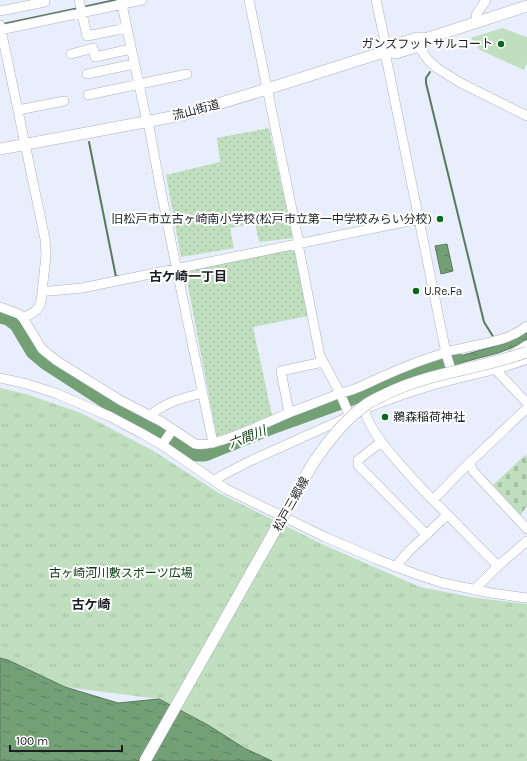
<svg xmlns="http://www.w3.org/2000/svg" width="527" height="761" viewBox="0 0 527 761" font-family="Karla,'Noto Sans JP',sans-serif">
<defs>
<pattern id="grass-dots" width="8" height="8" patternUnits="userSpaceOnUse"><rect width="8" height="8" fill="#bfdfbf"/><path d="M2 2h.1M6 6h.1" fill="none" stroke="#a4bfa4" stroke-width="1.8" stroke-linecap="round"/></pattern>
<pattern id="cemetery-stones" width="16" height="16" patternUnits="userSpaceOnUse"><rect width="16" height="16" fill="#bfdfbf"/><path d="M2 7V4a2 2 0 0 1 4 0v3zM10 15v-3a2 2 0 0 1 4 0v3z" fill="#a4bfa4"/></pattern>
<pattern id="park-tufts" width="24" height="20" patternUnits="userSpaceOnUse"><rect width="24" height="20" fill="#bfdfbf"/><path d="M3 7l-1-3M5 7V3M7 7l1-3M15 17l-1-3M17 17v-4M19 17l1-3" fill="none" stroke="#a4bfa4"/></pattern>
<pattern id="water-ripples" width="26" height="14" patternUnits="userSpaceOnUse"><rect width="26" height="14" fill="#73a074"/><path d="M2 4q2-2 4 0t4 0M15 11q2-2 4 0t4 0" fill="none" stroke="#5e825f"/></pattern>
</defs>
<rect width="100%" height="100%" fill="#e9eefd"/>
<path fill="url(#grass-dots)" d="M269,128L293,238L259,242L255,223L230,228L234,248L181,257L166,175L220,162L217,138Z
M295,249L308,316L253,327L272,415L217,438L185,270Z"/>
<path fill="url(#cemetery-stones)" d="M525,455L527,457V506L520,516L493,485Z"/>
<path fill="url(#park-tufts)" d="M0,388L26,394L81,413L152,450L219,493L324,545L420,587L471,597L527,604V761H272L244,748L208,725L159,699L65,687L8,660L0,658Z"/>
<path fill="#bfdfbf" d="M502,28L527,37V63L524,70L480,50L471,38Z"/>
<path fill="url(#water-ripples)" stroke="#59795c" d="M447,244L453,271L441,274L435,246Z
M527,332V340L511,348L498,353L441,368L439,362L506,343Z
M0,658L8,660L65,687L118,703L159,699L208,725L244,748L272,761H0Z"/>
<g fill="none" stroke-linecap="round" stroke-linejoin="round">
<path stroke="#59795c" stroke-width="2" d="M83,7L115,0
M3,24L79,8
M430,72L426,78V83L484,322L494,338
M89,142L116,277L118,276"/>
<path stroke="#73a074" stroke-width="13" d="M0,317L8,319L16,325L32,352L45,363L113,407L163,435L192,454L198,455H205L272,428L347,401L405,377L447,362L457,359"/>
<g stroke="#acb0bf" stroke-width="10">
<path id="minor" d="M79,0L87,36L127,28
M121,0L147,122
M249,0L299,244
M376,0L387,51
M0,11L45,2
M478,22L476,15L486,0
M0,25L45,239L46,255L41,302C38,311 31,314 23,318
M0,30L142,0
M419,46L425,56L431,63L437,68L459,82L527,116
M385,52L446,353L453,377
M71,54L93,48L95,57L131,49
M87,74L134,64
M88,95L187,74
M18,110L64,101
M148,121C167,229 191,336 213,443
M298,244L320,356L340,393C356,391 371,381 386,375C404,367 422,360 441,354L446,353
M42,291H50L82,288L419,219
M0,307L19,314L23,318L42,349L57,361L120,400L162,422L195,444C213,449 272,420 291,412C307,406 324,400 340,393L350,417
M446,351C457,350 467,347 477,345C496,341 512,338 527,326
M513,354L527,345
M496,370L527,403
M0,378L27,384L55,393L109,416L143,434L162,445L226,489L325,537L376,559L418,575L443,583L491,593L527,598
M367,408C395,397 423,387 452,380C477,373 503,369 527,359
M364,410C369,425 377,437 387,449C402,467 417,484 433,500L465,467L527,408
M289,413L281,371L323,362
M150,416C164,402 184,398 202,393
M381,442L358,460V465L427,535
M162,445L173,429
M470,463L473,471L527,529
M214,481L221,476L248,462L350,416
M433,500L498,566L474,590
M498,566L527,541
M395,567L408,552L447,515"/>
</g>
<g stroke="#acb0bf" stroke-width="12">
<path id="major" d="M387,51L396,53L419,46L425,39
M0,149L182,115L267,89L387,51L395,45L417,38L425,39L527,6"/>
</g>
<use href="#minor" stroke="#fff" stroke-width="9"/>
<use href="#major" stroke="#fff" stroke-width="11"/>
<g stroke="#acb0bf" stroke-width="12" stroke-linecap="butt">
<path id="major-bridge" d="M145,761L312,465C327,442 344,420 367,404C373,400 380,397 386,394C430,372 481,369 527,352"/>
</g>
<use href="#major-bridge" stroke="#fff" stroke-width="11"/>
</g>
<g fill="#006a18" stroke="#fff" stroke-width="1.5">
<circle cx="501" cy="44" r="4"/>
<circle cx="440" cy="219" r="4"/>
<circle cx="416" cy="291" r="4"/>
<circle cx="385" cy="417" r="4"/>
</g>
<g text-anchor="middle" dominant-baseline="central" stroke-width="4" stroke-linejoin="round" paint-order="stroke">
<g font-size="12" fill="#1c1e23" stroke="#fff" text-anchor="end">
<text x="493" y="44">ガンズフットサルコート</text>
<text x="432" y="219">旧松戸市立古ヶ崎南小学校(松戸市立第一中学校みらい分校)</text>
<text x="424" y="291" text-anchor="start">U.Re.Fa</text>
<text x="393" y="417" text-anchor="start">鵜森稲荷神社</text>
</g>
<g font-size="12" fill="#1c1e23" stroke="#fff">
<text transform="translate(196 110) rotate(-15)">流山街道</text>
<text transform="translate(291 504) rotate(-61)">松戸三郷線</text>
</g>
<g font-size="12" fill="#083b0f" stroke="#fff">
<text x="121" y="573">古ヶ崎河川敷スポーツ広場</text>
</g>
<g font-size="13" font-weight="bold" fill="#1c1e23" stroke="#fff">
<text x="188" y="276">古ケ崎一丁目</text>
<text x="91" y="604">古ケ崎</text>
</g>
<g font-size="13" font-style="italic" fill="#0f4015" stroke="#fff">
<text transform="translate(247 437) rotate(-21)">六間川</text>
</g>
</g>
<path d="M10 745v6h112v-6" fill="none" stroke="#1c1e23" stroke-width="2"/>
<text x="16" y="745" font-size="12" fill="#1c1e23" stroke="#ffffff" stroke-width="3" paint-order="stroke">100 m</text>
</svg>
